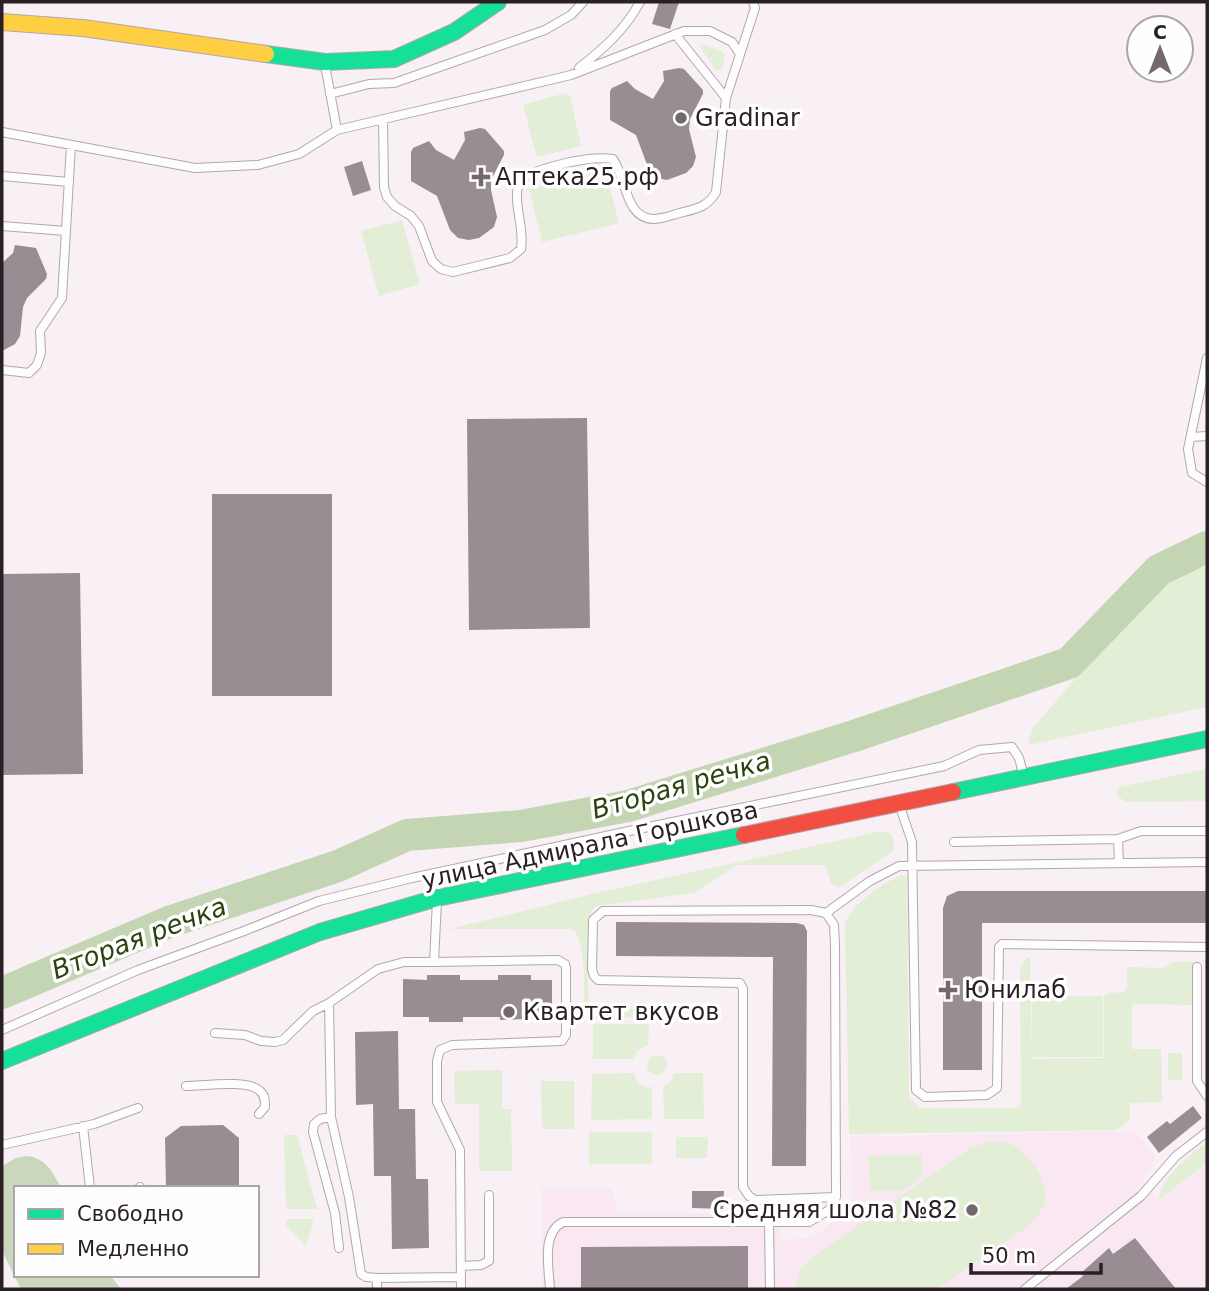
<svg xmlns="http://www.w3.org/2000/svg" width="1209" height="1291" viewBox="0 0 1209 1291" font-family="'DejaVu Sans',sans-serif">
<rect width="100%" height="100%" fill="#f8f0f4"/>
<path fill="#f9e7f1" d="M1135,1131L1156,1158L1142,1178L1158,1202L1207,1165V1289H542V1188L612,1189L617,1213H778L780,1241L813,1237L852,1207L851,1137Z"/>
<path fill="#e3eed6" d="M702,44L721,51L725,55L722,70H716L700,47Z
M565,93L570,96L581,146L537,157L523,105Z
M601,169L606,173L619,223L542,242L529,189Z
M402,220L420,284L379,296L361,231Z
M1207,567V707L1028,745L1032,729L1114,634L1154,595L1184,573Z
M1207,769V801L1126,802L1116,795L1117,791L1120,787Z
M882,831L891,834L894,841L893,851L839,888L831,883L826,867L823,865H737L694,893L596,906L591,911V973L588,978L589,1009H651V1017L593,1018L584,1011C583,985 587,953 575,931L568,929H450L596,893Z
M902,875L907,878L909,1097L920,1108H1017L1021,1104L1020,970L1026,958H1030L1032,1059L1104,1058V996L1110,993L1124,992L1127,988V967L1164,968L1172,962H1194V1005L1134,1004L1132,1007V1049H1161L1162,1102L1130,1103V1120L1117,1130L849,1134L845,924C852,903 882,883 902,875Z
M1103,996V1057H1032V997Z
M593,1024H649L648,1045L637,1051L634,1059H593Z
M1168,1053H1182V1080H1168Z
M647 1065a10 10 0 1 1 20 0a10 10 0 1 1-20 0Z
M502,1070V1109H511L512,1171H479V1104H455L454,1071Z
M634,1073C636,1083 642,1088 652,1087V1119L591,1120L592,1074Z
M674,1073H703L704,1119H664L663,1086L670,1083Z
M541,1081H574V1129H542Z
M589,1132H652V1164H589Z
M284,1135H297L317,1209H286Z
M676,1137H708L707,1158H676Z
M989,1141C998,1142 1007,1142 1016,1147C1030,1157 1048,1181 1045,1199C1043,1211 1035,1219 1027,1227L937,1289H795L800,1270L812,1257L970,1149Z
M1207,1142V1163L1159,1200C1159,1178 1191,1154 1207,1142Z
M922,1155L921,1178L902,1191H870L869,1156Z
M287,1219H314L306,1246L286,1225Z"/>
<path fill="#cbd7bd" d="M26,1156C45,1157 53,1172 61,1188H16V1275H110L121,1289H21L2,1251V1166L16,1158Z"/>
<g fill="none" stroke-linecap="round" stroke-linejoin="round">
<path stroke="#c4d5b3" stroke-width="32" d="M2,993L169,922L338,866L407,835L521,826L628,806L854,736L1069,663L1159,570L1207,547"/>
</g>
<path fill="#998d94" d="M659,2H679L670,29L652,24Z
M679,68L684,69L703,90V94L690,119L689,129L696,157L693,166L686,173L667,180L657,178L649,170L636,135L610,120V91L612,88L627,81L635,89L653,99L664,81L663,71Z
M480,128L485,129L504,151V155L491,180V190L497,217L494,227L479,238L469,240L458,238L450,230L437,196L411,181V152L413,148L429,141L436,150L454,160L465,140L464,132Z
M362,161L371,190L353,196L344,167Z
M15,245L36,248L47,274L46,279L27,298L23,307L20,336L15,344L2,351V263L13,253Z
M587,418L590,628L469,630L467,419Z
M212,494H332V696H212Z
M80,573L83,774L2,775V574Z
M958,891H1207V923H982V1070H943V908L947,896Z
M616,922L797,923L804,925L807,931L806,1166H772L773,957L616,956Z
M427,975H460V980H498V975H531V980H552V1018L500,1020V1017H463V1022H429V1017H403V979L427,980Z
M398,1031L399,1109H415L416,1179H428L429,1248L392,1249L391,1176H374L373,1104L356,1105L355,1032Z
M1193,1106L1202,1118L1159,1153L1147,1137L1167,1121L1170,1124Z
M223,1125L239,1138V1188H166L165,1138L181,1126Z
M692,1191H724L723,1209L692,1208Z
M1135,1238L1176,1289H1066L1083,1276L1081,1273L1109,1248L1113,1254Z
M748,1246V1289H581V1247Z"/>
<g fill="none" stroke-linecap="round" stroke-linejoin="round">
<g stroke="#b1a7ac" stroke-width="10">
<path id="lane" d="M325,65L337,130L571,75L684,31H710L732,42L740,54
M579,68C603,49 625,30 640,2
M330,94L369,84L394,83L545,30L571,15L583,2
M726,98L755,8L753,2
M383,120L384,187L387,197L395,206L411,216L419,226L432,261L441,269L453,272L510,258L521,249C525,225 511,202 520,179C542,167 589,155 613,159C626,177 625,218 653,219C662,219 672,215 680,213C696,209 708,207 716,192L726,98L675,34
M2,132L195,168L258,165L299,154L337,130
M2,176L69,182
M2,226L66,231
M1207,358L1188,449L1192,473L1207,482
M2,370L29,373L37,365L41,353L40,331L62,298L71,145
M1191,437L1207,436
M900,807L912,842L916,1090L925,1097L987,1095L997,1088L999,947L1002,944L1207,947
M954,842L1118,839
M1119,863L1118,839L1141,831H1207
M437,901L434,962L558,960L565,964L566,968V1035L562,1041L452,1045L440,1050L437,1061V1102L460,1150L461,1289
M826,913L811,910L603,911L593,920L592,969L594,976L598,980L740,983L743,989V1187L749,1196L755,1200L836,1197
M1197,967V1081L1207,1096
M2,1030L138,970L244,931L319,901L412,878L629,831L944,766L979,750L1012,747L1019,758L1023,773
M215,1033L245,1035L261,1041L275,1042L283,1040L313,1011L329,1003
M186,1086C203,1086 248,1079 260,1091C265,1095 265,1101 265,1107L259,1114
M331,1117L320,1119L314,1124L313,1132L335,1213L339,1248
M83,1126L90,1188
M2,1145L94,1124L138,1108
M139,1188L140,1187
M769,1222L770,1289
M461,1266L481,1265L489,1261V1195
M377,1278L366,1277L361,1274L349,1197L331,1117L329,1003L378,969L404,962H434
M377,1289V1278L461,1277
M550,1289C549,1268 541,1233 563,1222H809L829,1210L836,1197L835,944L834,925L826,913L870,881L899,866L1207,862
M1025,1289L1141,1196L1176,1156L1207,1132"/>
</g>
<g stroke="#b1a7ac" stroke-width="18">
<path id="fast" d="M266,54L325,62L394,59L454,32L498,2
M953,792L1207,739
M2,1061L320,932L437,898L744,835"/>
</g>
<g stroke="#b1a7ac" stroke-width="18">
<path id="slow" d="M2,22L83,28L266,54"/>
</g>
<g stroke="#b1a7ac" stroke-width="18">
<path id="jam" d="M744,835L953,792"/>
</g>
<use href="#lane" stroke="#fefdfd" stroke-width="8"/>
<use href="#fast" stroke="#16e098" stroke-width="16"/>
<use href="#slow" stroke="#ffcf43" stroke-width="16"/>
<use href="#jam" stroke="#f24e42" stroke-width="16"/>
</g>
<g fill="#73686e" stroke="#fefefe" stroke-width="2.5">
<circle cx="681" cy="118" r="7"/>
<path d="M477.5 166.5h7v7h7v7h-7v7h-7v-7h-7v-7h7z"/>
<path d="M944.5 979.5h7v7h7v7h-7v7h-7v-7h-7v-7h7z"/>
<circle cx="509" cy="1012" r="7"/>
<circle cx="972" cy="1210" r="7"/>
</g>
<g text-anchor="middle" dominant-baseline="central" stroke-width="7" stroke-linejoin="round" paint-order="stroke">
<g font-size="24" fill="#2b1f26" stroke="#fefefe" text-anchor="start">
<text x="695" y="118">Gradinar</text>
<text x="495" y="177">Аптека25.рф</text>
<text x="964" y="990">Юнилаб</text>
<text x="523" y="1012">Квартет вкусов</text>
<text x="958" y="1210" text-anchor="end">Средняя шола №82</text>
</g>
<g font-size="24" fill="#2b1f26" stroke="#fefefe">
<text transform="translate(590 845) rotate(-12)">улица Адмирала Горшкова</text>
</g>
<g font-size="26" font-style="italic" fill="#2a430e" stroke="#fefefe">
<text transform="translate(681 785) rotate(-16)">Вторая речка</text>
<text transform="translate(139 938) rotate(-21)">Вторая речка</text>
</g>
</g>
<rect width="1209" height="1291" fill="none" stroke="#2b1f26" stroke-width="7"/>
<rect x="14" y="1186" width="245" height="91" fill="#fefefe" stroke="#aaa5a8" stroke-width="2"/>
<rect x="28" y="1209" width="35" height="10" fill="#16e098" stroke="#aaa5a8" stroke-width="2"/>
<text x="77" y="1221" font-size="21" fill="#2b1f26">Свободно</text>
<rect x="28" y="1244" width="35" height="10" fill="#ffcf43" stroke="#aaa5a8" stroke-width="2"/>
<text x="77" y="1256" font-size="21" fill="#2b1f26">Медленно</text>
<g transform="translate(1160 49)"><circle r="33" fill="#fefefe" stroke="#aaa5a8" stroke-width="2"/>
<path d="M0-5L12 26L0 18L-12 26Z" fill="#73686e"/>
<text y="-10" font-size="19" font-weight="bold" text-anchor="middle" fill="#2b1f26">С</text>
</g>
<path d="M971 1263v10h130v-10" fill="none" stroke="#2b1f26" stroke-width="3.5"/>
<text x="982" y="1263" font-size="21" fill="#2b1f26" stroke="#fefefe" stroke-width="5" paint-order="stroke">50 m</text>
</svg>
